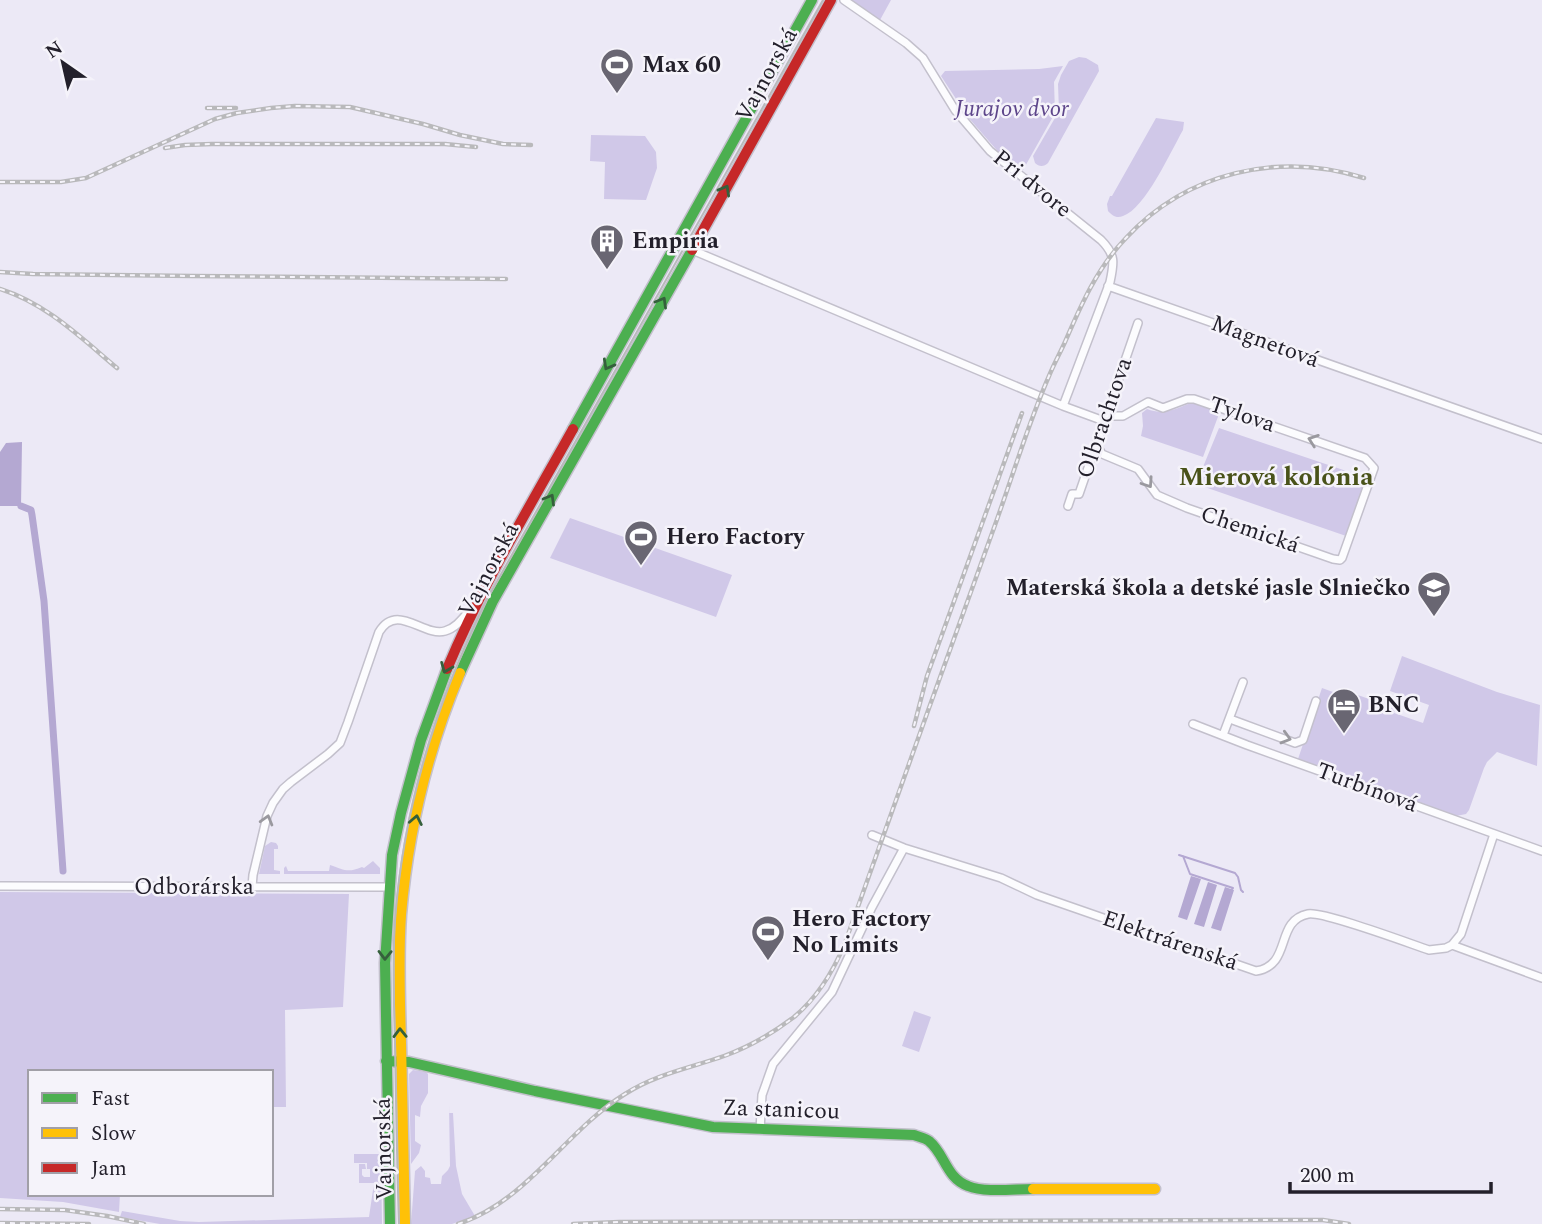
<svg xmlns="http://www.w3.org/2000/svg" width="1542" height="1224" viewBox="0 0 1542 1224" font-family="Spectral,serif">
<rect width="100%" height="100%" fill="#ece9f6"/>
<path fill="#d0c8e8" d="M850,0H891L880,20Z
M1079,57L1086,58L1098,65L1099,71L1048,163C1044,167 1039,167 1035,163L1033,156L1059,111L1058,84L1061,75L1069,61Z
M1063,66L1054,82L1055,113L1023,170L1001,155L968,117L941,76L945,71L1039,69Z
M1156,118L1184,122L1183,130C1171,151 1145,209 1123,216C1116,219 1112,215 1108,211L1107,204L1110,196H1112Z
M591,135L645,136L656,152L657,168L646,200L604,199L605,162L590,161Z
M1193,402L1218,410L1219,414L1203,457L1141,436L1143,426L1142,413L1147,409C1164,416 1178,408 1193,402Z
M1219,428L1370,479L1349,537L1196,484Z
M570,518L732,575L716,617L550,558Z
M1402,656L1497,692L1540,705L1537,766L1497,752L1487,762L1484,768L1469,810L1466,814L1456,816L1298,759L1322,688L1344,696L1349,692L1395,708L1394,713L1423,723L1429,705L1390,691Z
M271,842L276,843L278,846V849H274V870L280,871V874H259L265,846Z
M373,861L380,868V874H284V868L286,866L288,871H329L330,865C344,870 348,873 362,867L364,868Z
M0,892L349,894L343,1007L285,1010L286,1107H271V1072H30V1194H120L119,1212L63,1202L0,1198Z
M914,1011L931,1017L919,1052L902,1046Z
M413,1070L426,1072L428,1074V1093L421,1106L420,1117L415,1115V1141L421,1145L419,1153L411,1164L409,1074Z
M449,1105V1113H453L456,1166L462,1194L475,1216L452,1224H411L415,1171L421,1166L425,1171V1177L430,1178L431,1184H441L442,1176L448,1170L450,1166Z
M354,1154H379L381,1159L382,1224H160L120,1217L122,1211L180,1221L199,1222L369,1217L374,1183H359V1164H365L366,1169H362V1175L364,1177H370V1169H367V1163H354Z"/>
<path fill="#b4a8d2" d="M22,442L21,506H0V452L6,443Z
M1191,876L1201,879L1187,920L1178,917Z
M1208,882L1217,885L1204,927L1194,924Z
M1225,887L1234,890L1221,931L1211,928Z"/>
<g fill="none" stroke-linecap="round" stroke-linejoin="round">
<path stroke="#b4a8d2" stroke-width="2" d="M1179,855L1235,873L1238,877L1241,890L1243,892
M1183,856L1190,874L1233,888L1232,889"/>
<path stroke="#b4a8d2" stroke-width="7" d="M21,506L31,510L32,515L44,601L63,871"/>
<g stroke="#c3c0cc" stroke-width="10">
<path id="street" d="M844,0L906,43L923,58L955,110L990,151L1101,240C1116,255 1114,263 1110,282L1063,406
M692,250L1063,406L1104,421
M1108,286L1542,439
M1096,444L1102,454L1138,469L1157,495L1187,508L1333,559L1340,560L1342,558L1374,468L1365,458L1194,399H1187L1163,408L1148,402L1123,416H1106
M1068,506L1072,494H1079L1138,323
M1230,719L1295,743L1303,740L1316,701
M1193,724L1247,745L1542,851
M1223,735L1243,682
M872,835L904,848L1001,878L1037,895L1256,971C1293,965 1274,921 1308,914C1323,911 1408,943 1429,950L1446,948L1452,945L1461,934L1494,834
M0,886L389,887
M252,887L253,875L267,816L273,803L283,789L291,782L328,754L340,743L348,722L379,632C397,602 423,637 445,631C456,628 463,618 470,610
M1452,945L1542,978
M760,1130L762,1095L773,1064L832,992L872,907L904,848"/>
</g>
<g stroke="#c3c0cc" stroke-width="13">
<path id="fast" d="M573,429L812,0
M460,673L493,601L692,250
M386,1061L409,1062L535,1091L713,1127L914,1135C919,1137 925,1138 929,1141C945,1154 946,1178 968,1186C985,1193 1014,1189 1033,1189
M390,1224L385,963L392,855L401,813L421,740L447,669"/>
</g>
<g stroke="#c3c0cc" stroke-width="13">
<path id="slow" d="M1033,1189H1155
M405,1224C404,1164 402,1103 401,1043C400,1000 398,958 401,915C408,832 428,749 460,673"/>
</g>
<g stroke="#c3c0cc" stroke-width="13">
<path id="jam" d="M692,250L831,0
M447,669C482,585 529,508 573,429"/>
</g>
<use href="#street" stroke="#fcfcfe" stroke-width="7"/>
<use href="#fast" stroke="#4caf50" stroke-width="10"/>
<use href="#slow" stroke="#ffc107" stroke-width="10"/>
<use href="#jam" stroke="#c62828" stroke-width="10"/>
<path stroke="#b9b9bb" stroke-width="2" d="M399,1224C397,1164 396,1103 395,1043C394,1002 392,962 395,921C403,809 437,701 486,601L823,0"/>
<g stroke="#b9b9bb" stroke-width="4.5">
<path id="rail" d="M207,108H236
M165,148L185,145L212,144H445L476,147
M0,182H61L86,178L215,119L237,113L271,108L295,106L350,107L423,124L460,135L503,144L531,145
M0,272L33,274L192,276L506,279
M0,289C47,304 80,337 117,368
M914,726L927,676L1022,413
M0,1209L65,1210L107,1216L144,1224
M0,1223L89,1224
M458,1224C528,1201 565,1131 625,1094C656,1074 690,1068 724,1056C749,1047 773,1033 794,1017C818,997 833,972 845,943C894,804 945,664 995,525C1013,475 1028,424 1049,376C1054,364 1060,353 1065,342C1081,305 1097,268 1126,238C1187,172 1279,151 1364,178
M573,1224L619,1222L1289,1220H1323L1349,1224"/>
</g>
<use href="#rail" stroke="#f5f3fa" stroke-width="2" stroke-dasharray="5" stroke-linecap="butt"/>
</g>
<defs><path id="oneway-chevron" d="M-2-3.5L2.5 0L-2 3.5" fill="none" stroke-width="1.6" stroke-linecap="round" stroke-linejoin="round" transform="scale(1.75)"/></defs>
<g stroke="#35603c">
<use href="#oneway-chevron" transform="translate(725 190) rotate(-61)"/>
<use href="#oneway-chevron" transform="translate(662 302) rotate(-60)"/>
<use href="#oneway-chevron" transform="translate(608 365) rotate(119)"/>
<use href="#oneway-chevron" transform="translate(550 499) rotate(-60)"/>
<use href="#oneway-chevron" transform="translate(446 668) rotate(112)"/>
<use href="#oneway-chevron" transform="translate(416 820) rotate(-79)"/>
<use href="#oneway-chevron" transform="translate(385 955) rotate(91)"/>
<use href="#oneway-chevron" transform="translate(400 1033) rotate(-91)"/>
</g>
<g stroke="#9a999f">
<use href="#oneway-chevron" transform="translate(1313 440) rotate(-161)"/>
<use href="#oneway-chevron" transform="translate(1148 483) rotate(56)"/>
<use href="#oneway-chevron" transform="translate(1286 738) rotate(16)"/>
<use href="#oneway-chevron" transform="translate(267 820) rotate(-74)"/>
</g>
<defs>
<g id="stadium-pin" transform="scale(1.75)"><path d="M0 17L-7.5 6A9.5 9.5 0 1 1 7.5 6Z" fill="#696672" stroke="#f5f3fa"/><path d="M0-5a6.5 5 0 1 0 0 10a6.5 5 0 1 0 0-10ZM-3.5-1.8h7v3.6h-7Z" fill="#fff"/></g>
<g id="building-pin" transform="scale(1.75)"><path d="M0 17L-7.5 6A9.5 9.5 0 1 1 7.5 6Z" fill="#696672" stroke="#f5f3fa"/><path d="M-4-6H4V6H1V3H-1V6H-4ZM-2.5-4.3h1.7v1.8h-1.7ZM.8-4.3h1.7v1.8H.8ZM-2.5-1h1.7V.8h-1.7ZM.8-1h1.7V.8H.8Z" fill="#fff"/></g>
<g id="school-pin" transform="scale(1.75)"><path d="M0 17L-7.5 6A9.5 9.5 0 1 1 7.5 6Z" fill="#696672" stroke="#f5f3fa"/><path d="M0-5L7-2L0 1L-7-2ZM-4 1L0 2.5L4 1V4Q0 6-4 4Z" fill="#fff"/></g>
<g id="hotel-pin" transform="scale(1.75)"><path d="M0 17L-7.5 6A9.5 9.5 0 1 1 7.5 6Z" fill="#696672" stroke="#f5f3fa"/><path d="M-6-4.5h1.5V1H6V5H4.5V3h-9V5H-6ZM-4 0a1.8 1.8 0 1 1 3.6 0ZM.5 0V-2.5h3Q6-2.5 6 0Z" fill="#fff"/></g>
</defs>
<g fill-rule="evenodd">
<use href="#stadium-pin" x="617" y="65"/>
<use href="#building-pin" x="607" y="241"/>
<use href="#stadium-pin" x="641" y="537"/>
<use href="#school-pin" x="1434" y="588"/>
<use href="#hotel-pin" x="1344" y="705"/>
<use href="#stadium-pin" x="768" y="932"/>
</g>
<g text-anchor="middle" dominant-baseline="central" stroke-width="5" stroke-linejoin="round" paint-order="stroke">
<g font-size="23" font-weight="bold" fill="#23202b" stroke="#f5f3fa" text-anchor="start">
<text x="642" y="65">Max 60</text>
<text x="632" y="241">Empiria</text>
<text x="666" y="537">Hero Factory</text>
<text x="1410" y="588" text-anchor="end">Materská škola a detské jasle Slniečko</text>
<text x="1368" y="705">BNC</text>
<text x="792" y="919">Hero Factory<tspan x="792" dy="26">No Limits</tspan></text>
</g>
<g font-size="23" fill="#23202b" stroke="#f5f3fa">
<text transform="translate(767 75) rotate(-61)">Vajnorská</text>
<text transform="translate(1032 184) rotate(39)">Pri dvore</text>
<text transform="translate(1265 342) rotate(20)">Magnetová</text>
<text transform="translate(1242 415) rotate(19)">Tylova</text>
<text transform="translate(1105 418) rotate(-71)">Olbrachtova</text>
<text transform="translate(1250 530) rotate(19)">Chemická</text>
<text transform="translate(489 570) rotate(-62)">Vajnorská</text>
<text transform="translate(1367 788) rotate(20)">Turbínová</text>
<text x="194" y="887">Odborárska</text>
<text transform="translate(1170 941) rotate(19)">Elektrárenská</text>
<text transform="translate(781 1110) rotate(2)">Za stanicou</text>
<text transform="translate(384 1149) rotate(-91)">Vajnorská</text>
</g>
<g font-size="23" font-style="italic" fill="#5d458a" stroke="#f5f3fa">
<text x="1012" y="109">Jurajov dvor</text>
</g>
<g font-size="26" font-weight="bold" fill="#495219" stroke="#f5f3fa">
<text x="1276" y="477">Mierová kolónia</text>
</g>
</g>
<rect x="28" y="1070" width="245" height="126" fill="#f5f3fa" stroke="#a19fa7" stroke-width="2"/>
<rect x="42" y="1093" width="35" height="10" fill="#4caf50" stroke="#a19fa7" stroke-width="2"/>
<text x="91" y="1105" font-size="21" fill="#23202b">Fast</text>
<rect x="42" y="1128" width="35" height="10" fill="#ffc107" stroke="#a19fa7" stroke-width="2"/>
<text x="91" y="1140" font-size="21" fill="#23202b">Slow</text>
<rect x="42" y="1163" width="35" height="10" fill="#c62828" stroke="#a19fa7" stroke-width="2"/>
<text x="91" y="1175" font-size="21" fill="#23202b">Jam</text>
<g transform="translate(63 63) rotate(326)" stroke="#f5f3fa" stroke-width="5" paint-order="stroke">
<path d="M0-5L12 26L0 18L-12 26Z" fill="#23202b"/>
<text y="-10" font-size="19" font-weight="bold" text-anchor="middle" fill="#23202b">N</text>
</g>
<path d="M1290 1182v10h201v-10" fill="none" stroke="#23202b" stroke-width="3.5"/>
<text x="1300" y="1182" font-size="21" fill="#23202b" stroke="#f5f3fa" stroke-width="5" paint-order="stroke">200 m</text>
</svg>
